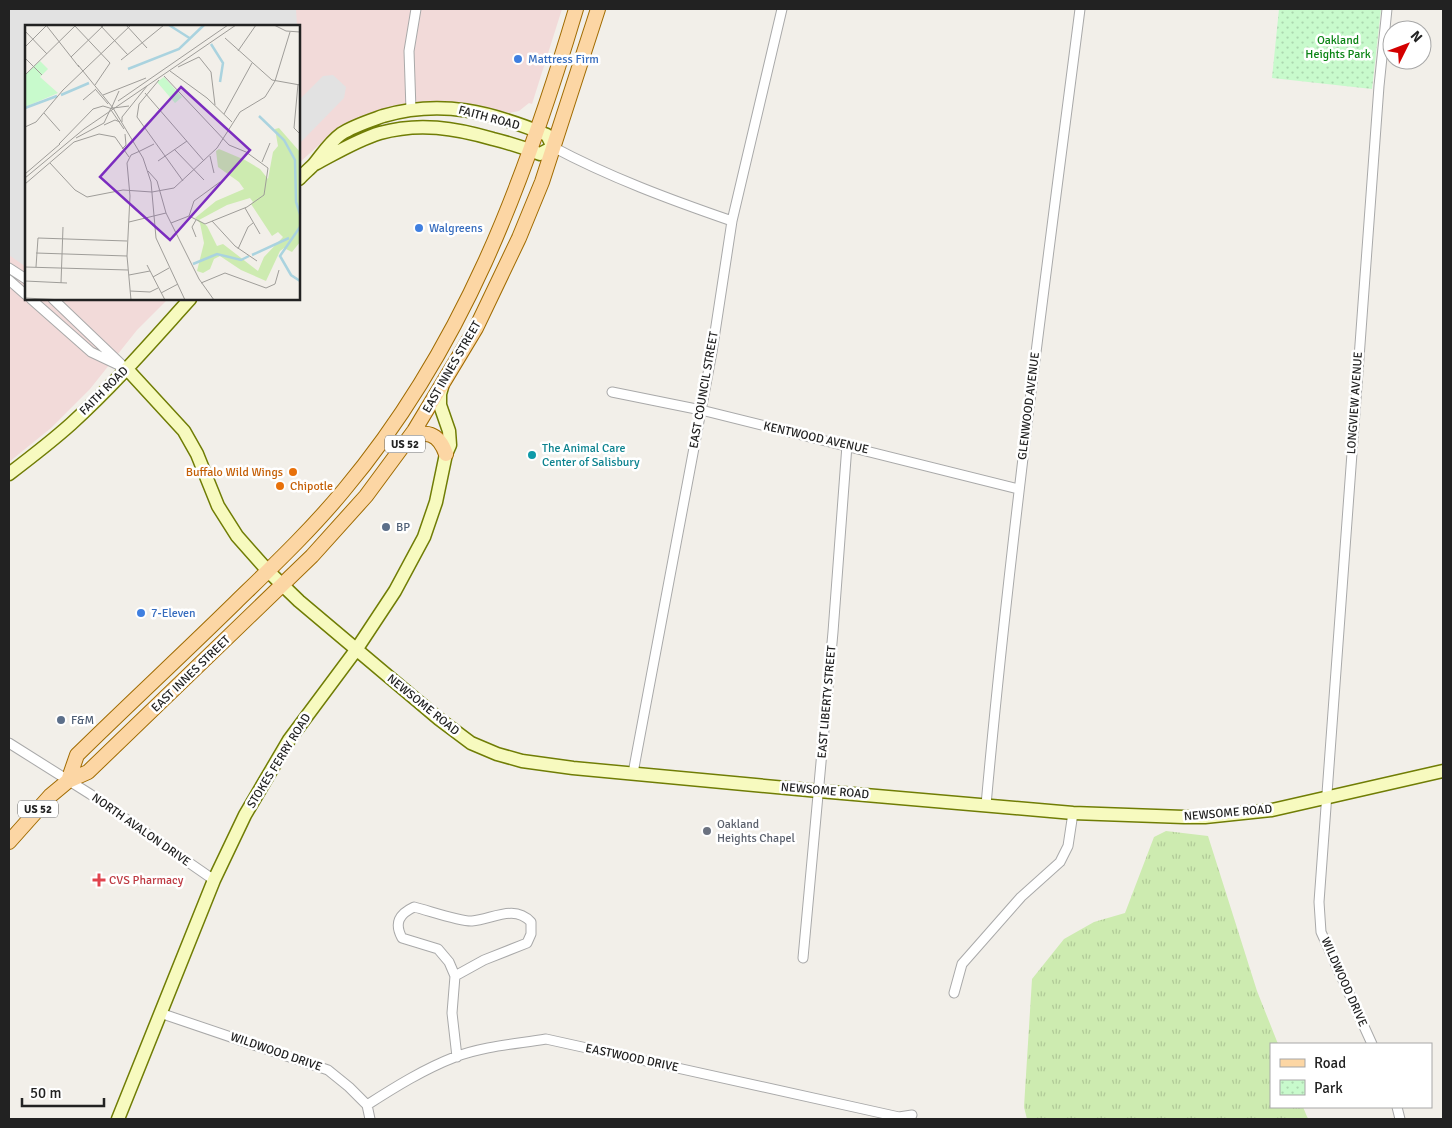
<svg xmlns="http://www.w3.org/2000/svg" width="1452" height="1128" viewBox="0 0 1452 1128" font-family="Signika,sans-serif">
<defs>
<pattern id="grass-tufts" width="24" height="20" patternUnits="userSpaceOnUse" patternTransform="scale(1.25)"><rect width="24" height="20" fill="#cdebb0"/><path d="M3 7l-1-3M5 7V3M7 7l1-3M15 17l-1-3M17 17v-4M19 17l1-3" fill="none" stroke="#b0c997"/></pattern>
<pattern id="park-dots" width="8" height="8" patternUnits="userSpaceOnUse" patternTransform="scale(1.25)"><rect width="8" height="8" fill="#c8facc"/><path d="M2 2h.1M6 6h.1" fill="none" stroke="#acd6af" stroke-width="1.8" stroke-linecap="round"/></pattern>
</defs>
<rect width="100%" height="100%" fill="#f2efe9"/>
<path fill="#f2dad9" d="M9,9H562L532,104L529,103L519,111L509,113L497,110V113L441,104L328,137L299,163V26H26V299H168L137,330L90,389L51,428L9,462Z"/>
<path fill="url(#grass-tufts)" d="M1166,831L1208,836L1257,991L1278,1044H1271V1107H1303L1308,1119H1027L1024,1107L1032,979L1064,939L1094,922L1125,913L1154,837Z"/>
<path fill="url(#park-dots)" d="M1279,9H1381L1372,89L1272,78Z"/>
<path fill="#e2e2e2" d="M9,9H296L297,26H26V267L9,255Z
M333,75L346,87L344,98L299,144V100L323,76Z"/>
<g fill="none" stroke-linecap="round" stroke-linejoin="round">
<g stroke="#a9a9a9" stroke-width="11">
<path id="street" d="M411,110L409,51L416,9
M553,147C609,177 671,200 732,221
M9,268L26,279
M9,280L26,295
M31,299L91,352L127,369
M53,299L121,364
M612,392L701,410L1018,489
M9,743L90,794L214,880
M633,773L712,352L732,221L782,9
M986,805C1010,539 1046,274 1080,9
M414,907C427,910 461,922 472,921C493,919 514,904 531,922V934L527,943L484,960L455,976L449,962L438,949L402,938C394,923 399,914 414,907Z
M803,958L833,632L847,445
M455,976L452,1013L457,1057
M954,993L962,964L1021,897L1060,862L1068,846L1073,813
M160,1013L328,1070L349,1087L367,1105L370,1119
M1372,1044L1321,932L1319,902L1379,86L1387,9
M367,1105C395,1087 424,1069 455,1057C484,1046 516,1044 546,1039L899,1117L912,1115
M1397,1107L1400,1119"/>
</g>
<g stroke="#707d05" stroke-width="15">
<path id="secondary" d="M299,179C304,173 311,168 315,163C323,153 330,142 341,134C353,126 369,121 383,116C442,99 491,112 547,135L553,147L540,154C525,148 509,143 493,139C455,128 419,122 380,133C357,140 336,153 315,164
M127,369L184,431L197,454L218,506L237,536L268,571L299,601L439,719L471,743L497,754L522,761L573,768L819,791L1073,813L1184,817H1205L1272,810L1443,771
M9,474C30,458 51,442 71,424C114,385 152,341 190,299
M118,1119L214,880L245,815L289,740L356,650L395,591L424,537L436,502L446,454L450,445L449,431L440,405V394L442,387"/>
</g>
<g stroke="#a06b00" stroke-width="16">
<path id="primary" d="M408,442C425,427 439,434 446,454
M68,781L77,755C129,704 183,654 236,602C273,566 311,530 344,490C463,348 524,184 576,9
M9,842L50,796L68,781L88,772L312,556L366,496L414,431L476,328L519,238L542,182L598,9"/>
</g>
<use href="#street" stroke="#fff" stroke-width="9"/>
<use href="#secondary" stroke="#f7fabf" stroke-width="12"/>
<use href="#primary" stroke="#fcd6a4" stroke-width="14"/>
</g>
<g fill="#3f7fe0" stroke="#fff" stroke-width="2">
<circle cx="518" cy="59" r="5"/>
<circle cx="419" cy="228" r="5"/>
<circle cx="141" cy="613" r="5"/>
</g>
<circle fill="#0f9aa8" stroke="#fff" stroke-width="2" cx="532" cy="455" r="5"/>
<g fill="#e8710a" stroke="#fff" stroke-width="2">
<circle cx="293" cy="472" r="5"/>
<circle cx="280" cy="486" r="5"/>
</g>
<g fill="#5c6f8a" stroke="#fff" stroke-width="2">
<circle cx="386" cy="527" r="5"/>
<circle cx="61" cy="720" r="5"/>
</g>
<circle fill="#6b7280" stroke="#fff" stroke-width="2" cx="707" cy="831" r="5"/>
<path fill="#e0444e" stroke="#fff" stroke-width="2" d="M96.5 872.5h5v5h5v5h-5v5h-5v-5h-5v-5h5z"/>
<g text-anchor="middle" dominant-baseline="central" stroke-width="5" stroke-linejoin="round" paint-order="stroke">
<g fill="#fff" stroke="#646464" stroke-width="1">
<rect x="385" y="435.5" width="40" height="17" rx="4"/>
<rect x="18" y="800.5" width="40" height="17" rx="4"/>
</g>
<g font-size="11" font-weight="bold" fill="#222">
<text x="405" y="444">US 52</text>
<text x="38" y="809">US 52</text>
</g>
<g font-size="12" fill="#0c8416" stroke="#fff">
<text x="1338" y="40">Oakland<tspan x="1338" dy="14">Heights Park</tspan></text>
</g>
<g font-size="12" fill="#366cbe" stroke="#fff" text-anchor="start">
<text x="528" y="59">Mattress Firm</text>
<text x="429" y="228">Walgreens</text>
<text x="151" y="613">7-Eleven</text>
</g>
<g font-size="12" fill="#222" stroke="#fff">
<text transform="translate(489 118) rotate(15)">FAITH ROAD</text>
<text transform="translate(452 367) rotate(-60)">EAST INNES STREET</text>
<text transform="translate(704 390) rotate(-80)">EAST COUNCIL STREET</text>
<text transform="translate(104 391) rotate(-45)">FAITH ROAD</text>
<text transform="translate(1355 403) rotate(-86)">LONGVIEW AVENUE</text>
<text transform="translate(1029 406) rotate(-83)">GLENWOOD AVENUE</text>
<text transform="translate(816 438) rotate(13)">KENTWOOD AVENUE</text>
<text transform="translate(191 674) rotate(-44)">EAST INNES STREET</text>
<text transform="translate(827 702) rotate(-85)">EAST LIBERTY STREET</text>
<text transform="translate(423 705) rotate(39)">NEWSOME ROAD</text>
<text transform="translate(279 761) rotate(-58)">STOKES FERRY ROAD</text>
<text transform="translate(825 791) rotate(5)">NEWSOME ROAD</text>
<text transform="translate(1228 813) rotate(-5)">NEWSOME ROAD</text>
<text transform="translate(141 830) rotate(35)">NORTH AVALON DRIVE</text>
<text transform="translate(1344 982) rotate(66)">WILDWOOD DRIVE</text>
<text transform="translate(276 1052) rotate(19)">WILDWOOD DRIVE</text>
<text transform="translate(632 1058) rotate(12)">EASTWOOD DRIVE</text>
</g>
<g font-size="12" fill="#0d838f" stroke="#fff" text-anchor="start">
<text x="542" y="448">The Animal Care<tspan x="542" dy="14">Center of Salisbury</tspan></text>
</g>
<g font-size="12" fill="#c56008" stroke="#fff" text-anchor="end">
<text x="283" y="472">Buffalo Wild Wings</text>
<text x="290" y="486" text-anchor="start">Chipotle</text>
</g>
<g font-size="12" fill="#4e5e75" stroke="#fff" text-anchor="start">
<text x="396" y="527">BP</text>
<text x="71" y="720">F&amp;M</text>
</g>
<g font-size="12" fill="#5b616d" stroke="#fff" text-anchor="start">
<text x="717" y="824">Oakland<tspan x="717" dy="14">Heights Chapel</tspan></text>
</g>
<g font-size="12" fill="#be3a42" stroke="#fff" text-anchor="start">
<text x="109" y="880">CVS Pharmacy</text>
</g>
</g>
<g transform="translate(25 25)">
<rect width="275" height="275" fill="#f2efe9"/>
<path d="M254,103L275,127V217L267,227L259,223L255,226L241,256L216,245L195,231L189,234L185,244L178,248L172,246L179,218L175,198L170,193L191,176L219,164L214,157L193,142L191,126L194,124L220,135L235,144L243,154L248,127L253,121L250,104ZM225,173L228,177L226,179L247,211L253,207L258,212L239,232L233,246L198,219L192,221L182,201L174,195L202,180Z" fill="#cdebb0" fill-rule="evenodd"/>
<path d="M15,36L23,44L15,52L33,68L0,82V50ZM139,52L157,72L150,78L132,57Z" fill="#c8facc"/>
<path fill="none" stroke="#aad3df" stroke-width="2.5" d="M144,0L166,14M186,19L198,38L195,57M103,44L154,24L179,0M36,70L64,58M0,83L32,71M234,91L259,115L270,135L271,177L275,189M275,202L255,231L266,250L275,256M227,230L264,213M168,239L192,229L216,235L224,231"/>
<path fill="none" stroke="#9f9d99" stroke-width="1" d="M21,0L54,42M49,0L85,38L70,60M75,0L103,30M101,0L122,23M249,0L261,6L275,7M0,6L22,29M200,13L247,55L275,60M0,22L22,0M213,26L231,0M46,32L79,0M0,33L17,50M96,35L139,0M53,40L88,83L118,133L126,157L131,213L160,275M153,42L174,32L186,47L190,80M145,46L182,73L207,97M0,50L51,0M139,51L204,120L221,127L243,143L239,170L222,182L180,199L164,191L146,198M134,55L114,79L112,92L158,156M273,59L269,103L275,109M71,65L83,79M120,68L179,136M78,70L121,53M58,75L71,64M93,76L203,0M88,83L104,81M86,84L94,66M86,85L99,104M19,88L35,106M199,89L227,38M97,97V92L122,61M79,100L90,95L95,97M0,102L11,97L38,65L106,0M51,113L79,98L86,83M34,119L68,84L78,81L88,84M97,124L101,120L100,109M149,124L179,155M115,126L129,119M185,131L189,148M133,136L162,116M237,137L245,118M25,138L50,165L62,172L98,165L127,167L149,163L192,123L215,87L240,72L250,56L265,7M123,146L132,156L141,188L174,254L189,275M0,149L35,119M0,153L59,104L211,0M0,159L49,117L74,109L90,112L104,132M220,183L235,209M164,191L169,176L195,157M171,195L167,202L171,212M187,196L210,221L232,236M104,197L141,188M213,224L223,202L228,198M11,228L102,231M122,240L140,275M0,242L103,245M11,242L13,213L102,216M104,250L125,246M128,252L144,243M0,256L42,258M36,258L38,202M176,258L200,248L241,263L250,259L254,245M105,266L125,267L133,263M136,268L153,259M0,273L39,275M106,275L102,231L105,171L102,138L106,130L115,126"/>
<path fill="#7b2cbf" fill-opacity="0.15" stroke="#7b2cbf" stroke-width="2.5" d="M156,62L225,125L145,215L75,152Z"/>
<rect width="275" height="275" fill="none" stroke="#222" stroke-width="2.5"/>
</g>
<rect width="1452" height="1128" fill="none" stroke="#222222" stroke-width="20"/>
<rect x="1270" y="1043" width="162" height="65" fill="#ffffff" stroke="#a7a7a7"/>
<rect x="1280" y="1059" width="25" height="8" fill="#fcd6a4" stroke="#a7a7a7"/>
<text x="1314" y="1068" font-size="15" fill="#222222">Road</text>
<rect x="1280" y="1080" width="25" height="15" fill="url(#park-dots)" stroke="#a7a7a7"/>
<text x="1314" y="1093" font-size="15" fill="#222222">Park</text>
<g transform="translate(1407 45) rotate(48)"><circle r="24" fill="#ffffff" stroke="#a7a7a7"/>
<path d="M0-4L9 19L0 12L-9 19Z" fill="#d40000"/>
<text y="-8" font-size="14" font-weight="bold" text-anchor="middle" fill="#222222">N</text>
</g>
<path d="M22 1098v8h82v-8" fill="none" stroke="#222222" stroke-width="2.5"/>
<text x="30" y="1098" font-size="15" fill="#222222" stroke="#ffffff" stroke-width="4" paint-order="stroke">50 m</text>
</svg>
